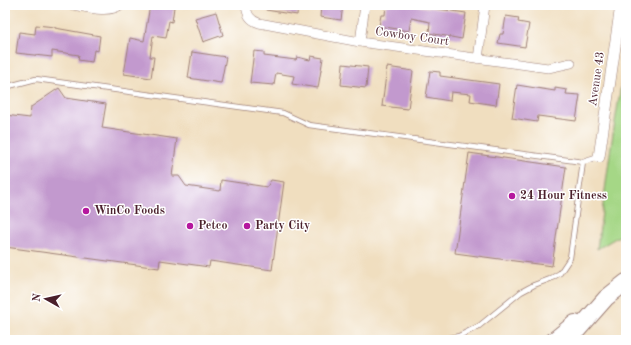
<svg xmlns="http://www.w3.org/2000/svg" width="631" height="345" viewBox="0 0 631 345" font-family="'Old Standard TT',serif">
<rect width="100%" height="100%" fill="#fff"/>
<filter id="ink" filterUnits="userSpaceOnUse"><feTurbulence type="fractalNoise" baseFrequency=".025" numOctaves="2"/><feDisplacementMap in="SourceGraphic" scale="8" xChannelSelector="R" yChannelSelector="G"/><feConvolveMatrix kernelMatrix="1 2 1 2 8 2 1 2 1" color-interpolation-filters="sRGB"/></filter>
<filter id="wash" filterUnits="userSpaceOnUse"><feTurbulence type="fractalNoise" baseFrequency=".012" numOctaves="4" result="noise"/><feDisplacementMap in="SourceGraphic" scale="16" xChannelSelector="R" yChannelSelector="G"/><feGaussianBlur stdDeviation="0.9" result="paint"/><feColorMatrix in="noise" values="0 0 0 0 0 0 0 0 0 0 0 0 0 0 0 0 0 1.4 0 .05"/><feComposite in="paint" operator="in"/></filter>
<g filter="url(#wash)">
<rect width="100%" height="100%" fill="#f0debf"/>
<path fill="#a5d786" stroke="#787b58" d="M626,55V232L597,249L611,146Z"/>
<g id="blocks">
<path fill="#c299ce" d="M150,5H166L165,6L174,7L172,22L169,21L166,38L153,36L150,57H154L151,78L124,74L130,38L144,41Z
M266,5H298L297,15L266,10Z
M321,5H343L341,20L320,17Z
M386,5H411L466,13L462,39L429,33L430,22L411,18L409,31L379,26L381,15H385Z
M216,12L223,35L203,42L195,18Z
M506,16L519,18L518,22L529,24L525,47L498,43L500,34H503Z
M36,25L55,27V28L100,36L98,51L94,50L92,62L78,60L79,55L52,51V57L16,53L19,32L35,34Z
M254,51L264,52V56L296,60L297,57L310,60L311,56L323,58L318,88L292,84L294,76L276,73L274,85L250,83Z
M192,52L226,57L221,83L188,78Z
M343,64L368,67L366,88L341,85Z
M387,67L413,71L408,109L382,106Z
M430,71L440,72V76L499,84L496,105L470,101L471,94L451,92L450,101L426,97Z
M517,85L555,91V88L567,90L566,94L580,95L576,121L538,116L537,122L512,118Z
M59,88L66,98L106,104L102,128L177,139L172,176H179L186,186L220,191L221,180L267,187L271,180L284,182L272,270L210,261L209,267L160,260L159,268L5,247V115L30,118L31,107Z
M469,153L566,167L552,266L455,253Z"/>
</g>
</g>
<g filter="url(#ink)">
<use href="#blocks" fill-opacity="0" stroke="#9d7e75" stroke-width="1"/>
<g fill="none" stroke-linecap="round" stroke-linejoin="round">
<g stroke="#9d7e75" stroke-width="6">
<path id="service" d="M5,87L36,79L283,113L309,125L583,162L599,157
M440,340L459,336L479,326L521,292L534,285L550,279L560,273L570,258L583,162"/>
</g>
<g stroke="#9d7e75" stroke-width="10">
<path id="minor" d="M73,5C85,7 110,14 120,5
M246,5C247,15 250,20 259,23L360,42L548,68L571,63
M360,42L365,5
M478,59L485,5"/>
</g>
<g stroke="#9d7e75" stroke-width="12">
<path id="tertiary" d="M599,157L621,5"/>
</g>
<g stroke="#9d7e75" stroke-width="18">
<path id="motorway" d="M554,340L575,323
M569,340L606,298L626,282"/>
</g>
<use href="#service" stroke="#fff" stroke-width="4.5"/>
<use href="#minor" stroke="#fff" stroke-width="9"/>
<use href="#tertiary" stroke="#fff" stroke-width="11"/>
<use href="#motorway" stroke="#fff" stroke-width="16"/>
</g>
</g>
<g fill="#b5179e" stroke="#fff" stroke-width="1.5">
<circle cx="512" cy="196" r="4"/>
<circle cx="86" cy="211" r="4"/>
<circle cx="190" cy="226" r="4"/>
<circle cx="247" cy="226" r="4"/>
</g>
<g text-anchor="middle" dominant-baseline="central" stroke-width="3" stroke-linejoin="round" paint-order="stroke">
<g font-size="12" fill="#4a1f2b" stroke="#fff">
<text transform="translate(412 37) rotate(8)">Cowboy Court</text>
<text transform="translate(597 79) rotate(-82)">Avenue 43</text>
</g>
<g font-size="12" font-weight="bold" fill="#4a1f2b" stroke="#fff" text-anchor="start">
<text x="520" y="196">24 Hour Fitness</text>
<text x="94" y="211">WinCo Foods</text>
<text x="198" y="226">Petco</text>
<text x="255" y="226">Party City</text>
</g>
</g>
<rect width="631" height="345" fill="none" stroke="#fff" stroke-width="20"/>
<g transform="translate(46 299) rotate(278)" stroke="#ffffff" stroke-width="3" paint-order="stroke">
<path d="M0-3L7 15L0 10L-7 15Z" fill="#4a1f2b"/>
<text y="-6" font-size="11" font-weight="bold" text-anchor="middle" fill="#4a1f2b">N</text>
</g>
</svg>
